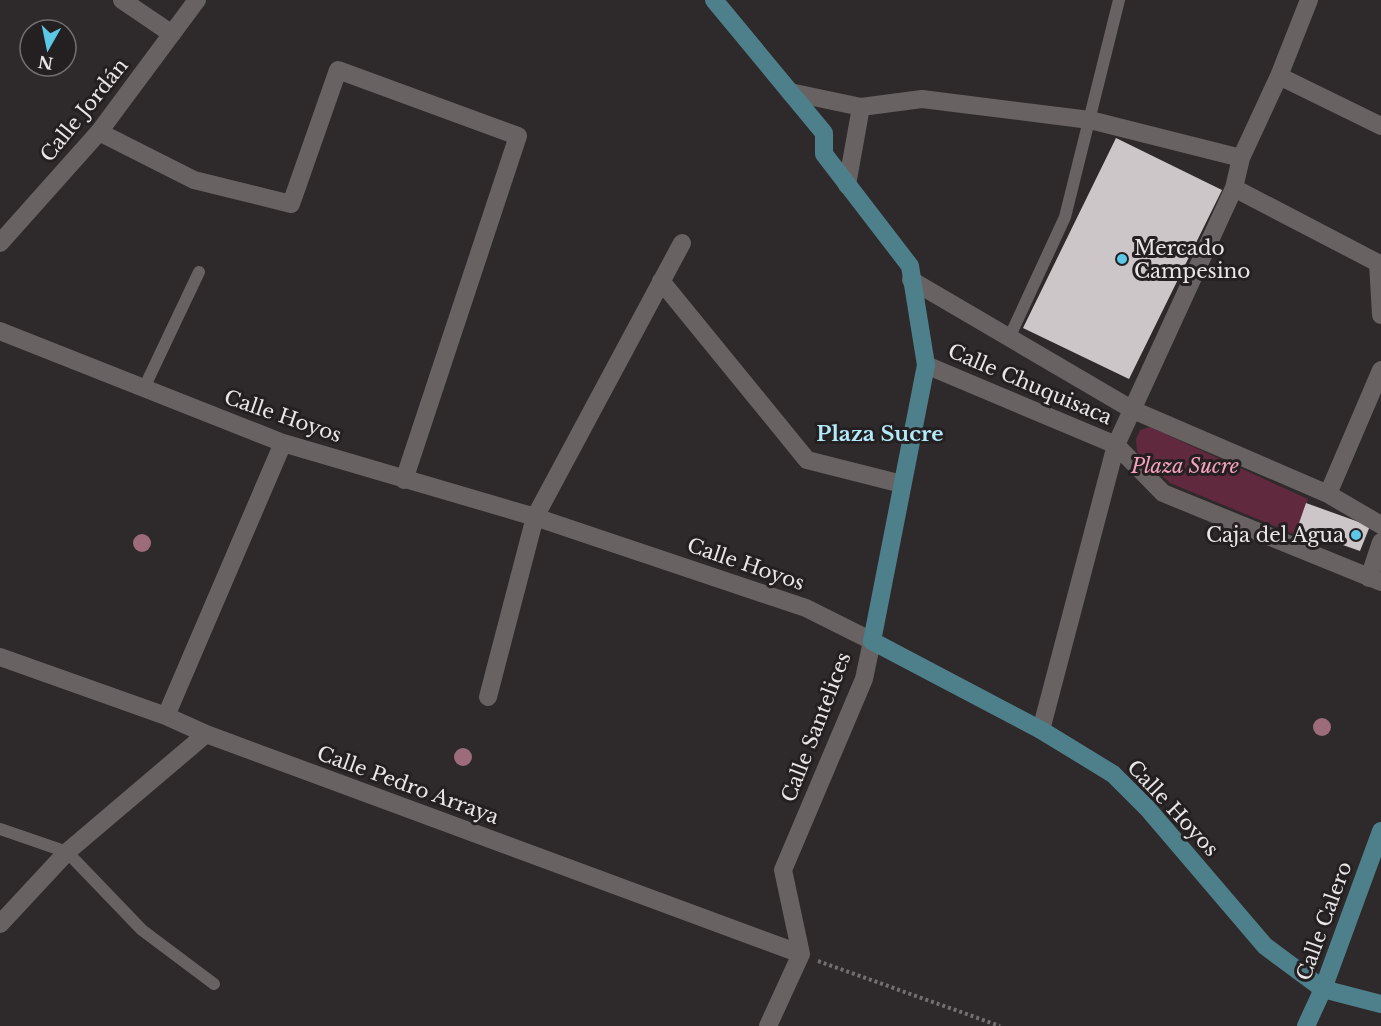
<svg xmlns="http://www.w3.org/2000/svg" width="1381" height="1026" viewBox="0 0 1381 1026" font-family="'Libre Baskerville',serif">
<rect width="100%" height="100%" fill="#2e292a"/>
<path fill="#60293d" d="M1150,427L1308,499L1296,535L1170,483L1137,452L1136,439L1140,430Z"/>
<path fill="#cdc6c8" d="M1116,138L1222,190L1129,379L1023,328Z
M1306,503L1370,526L1360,551L1297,529Z"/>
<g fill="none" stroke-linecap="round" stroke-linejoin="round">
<path stroke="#736e6f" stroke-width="4" stroke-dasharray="3 3" stroke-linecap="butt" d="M818,961L1000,1026"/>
<path stroke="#686263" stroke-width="12" d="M1010,336L1065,217L1119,0
M144,388L199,272
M0,829L67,852L142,930L214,984"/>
<path stroke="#686263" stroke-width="18" d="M122,0L172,34
M1279,76L1381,126
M790,92L861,107L922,99L1090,120L1241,158
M99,132L194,180L291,204L338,70L518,136L404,480
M847,185L861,107
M1234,188L1378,263L1381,315
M0,243L99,132L197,0
M911,280L1133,410L1328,494L1381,525
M661,281L807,460L902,484
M0,331L283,443L535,517L806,608L872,641L864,679L783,870L801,954L768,1026
M926,365L1116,445L1163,493L1381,582
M1328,494L1381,370
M1369,578L1381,542
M0,657L166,716L206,734L801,954
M488,697L535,517L682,243
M166,716L283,443
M1041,730L1116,445L1234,188L1241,158L1279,76L1309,0
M0,924L67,852L206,734"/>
<path stroke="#4e808c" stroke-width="18" d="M714,0L824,133V154L910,266L926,365L872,641L1041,730L1113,774L1148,809L1265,946L1323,989L1381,1004
M1306,1026L1323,989L1381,831"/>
</g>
<g fill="#9c6c7a">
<circle cx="142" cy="543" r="9"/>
<circle cx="1322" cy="727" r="9"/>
<circle cx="463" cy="757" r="9"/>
</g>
<g fill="#5ac8e6" stroke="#241f21" stroke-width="2">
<circle cx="1122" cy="259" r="6"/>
<circle cx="1356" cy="535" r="6"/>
</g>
<g text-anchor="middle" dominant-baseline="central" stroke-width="6" stroke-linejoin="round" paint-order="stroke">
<g font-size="20" fill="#eae6e7" stroke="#241f21">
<text transform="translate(84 110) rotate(-51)">Calle Jordán</text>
<text transform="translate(1030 384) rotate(23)">Calle Chuquisaca</text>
<text transform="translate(283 416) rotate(19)">Calle Hoyos</text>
<text transform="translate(746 564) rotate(19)">Calle Hoyos</text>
<text transform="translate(816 727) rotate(-69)">Calle Santelices</text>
<text transform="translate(408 785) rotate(20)">Calle Pedro Arraya</text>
<text transform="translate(1173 808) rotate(47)">Calle Hoyos</text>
<text transform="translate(1324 921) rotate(-70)">Calle Calero</text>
</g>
<g font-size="20" fill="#eae6e7" stroke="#241f21" text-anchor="start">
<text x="1134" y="248">Mercado<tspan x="1134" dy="23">Campesino</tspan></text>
<text x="1344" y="535" text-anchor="end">Caja del Agua</text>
</g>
<g font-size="20" font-style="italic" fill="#f6a2bc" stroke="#241f21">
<text x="1185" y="466">Plaza Sucre</text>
</g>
<g font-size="21" font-weight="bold" fill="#b3eafa" stroke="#241f21">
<text x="880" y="434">Plaza Sucre</text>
</g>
</g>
<g transform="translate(48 48) rotate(189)"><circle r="28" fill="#241f21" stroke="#736f70" stroke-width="1.5"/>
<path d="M0-4.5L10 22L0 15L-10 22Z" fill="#5ac8e6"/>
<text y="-9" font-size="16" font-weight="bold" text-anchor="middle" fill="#eae6e7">N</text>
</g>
</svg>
